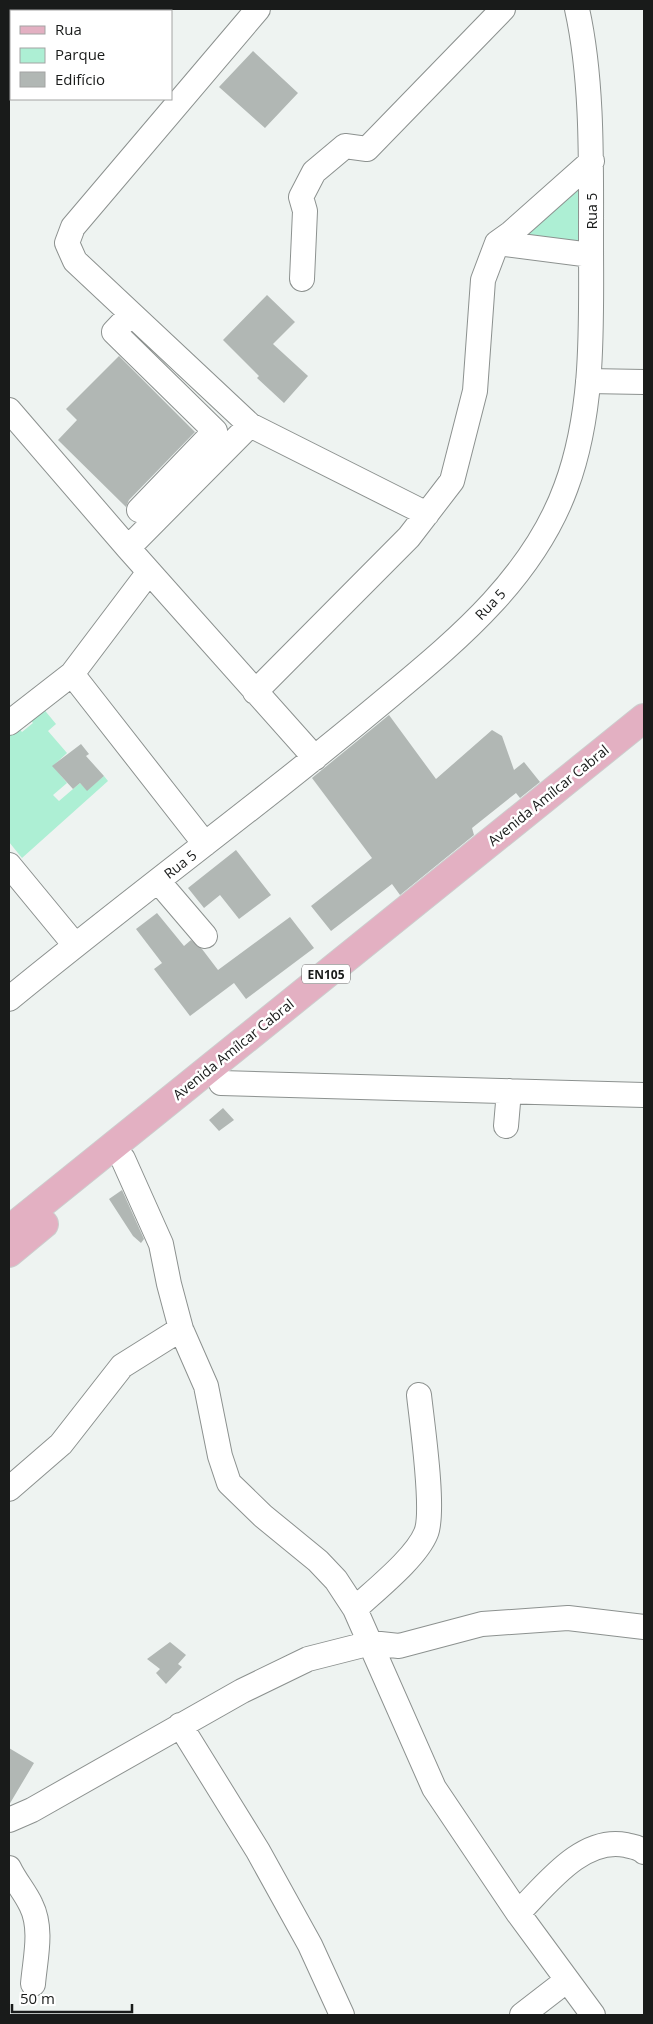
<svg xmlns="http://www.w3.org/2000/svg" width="653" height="2024" viewBox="0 0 653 2024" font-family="'Open Sans',sans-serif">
<rect width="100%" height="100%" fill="#eef3f1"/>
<path fill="#adefd4" d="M581,188L583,245L517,241Z
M42,707L56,724L48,731L67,753L53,766L67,783L53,795L59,801L80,783L87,790L104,776L108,781L22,858L9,842V733L17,726L22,732L33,723L28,717Z"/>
<path fill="#b1b7b4" d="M253,51L298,93L265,128L219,87Z
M267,295L295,322L273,344L308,376L284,403L257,378L259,376L223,340Z
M119,356L195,432L129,500L126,507L58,440L77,420L66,409Z
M389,715L436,779L492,730L502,736L514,770L524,762L540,782L520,798L516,793L472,828L474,835L400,895L392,884L331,931L311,906L372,858L312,778Z
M81,744L89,754L86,756L104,776L87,791L80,783L73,789L52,766Z
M236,850L271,895L239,919L220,895L204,908L188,888Z
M157,913L184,946L191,940L202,949L218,970L290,917L314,948L246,999L234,983L190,1016L154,969L162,963L136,929Z
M223,1108L234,1120L219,1131L209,1120Z
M122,1190L144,1239L141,1243L133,1236L109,1199Z
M170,1642L186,1655L178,1664L182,1667L166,1684L156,1673L160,1669L147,1659Z
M9,1748L34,1763L9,1805Z"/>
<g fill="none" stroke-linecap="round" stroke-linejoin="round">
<g stroke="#8c918f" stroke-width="26">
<path id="minor" d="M258,9L73,227L67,243L75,261L250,425L427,514
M45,11L46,9
M9,70L11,66
M497,243L591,255
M302,279L305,211L301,197L314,172L345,146L367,149L503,9
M131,314L114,332L215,431L139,510
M588,381L644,382
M9,410L128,548L315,758
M128,548L250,425
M72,674L205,844
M255,692L409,537L452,481L475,391L483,280L497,243L511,233L592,161
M9,723L72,674L149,572
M9,865L75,945
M158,881L205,936
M9,999C98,926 189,857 279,786C317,756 354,726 391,695C461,637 534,575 566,487C595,409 591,322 591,239C591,165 593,81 577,9
M221,1083L644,1095
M506,1126L509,1091
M123,1159L161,1244L169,1284L181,1329L206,1386L220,1456L229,1483L263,1516L318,1561L336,1580L355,1609L434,1788L518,1913L593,2015
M9,1489L61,1444L122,1366L181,1329
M355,1609C375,1590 416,1558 426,1533C435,1511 422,1423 419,1395
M180,1725L258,1851L310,1945L342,2015
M9,1820L32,1810L242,1691L308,1659L371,1643L399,1646L482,1624L568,1618L644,1627
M9,1868C15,1881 25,1892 31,1905C43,1929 35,1959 33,1984
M518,1913C546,1885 582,1836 626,1845C633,1847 639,1847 644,1852
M522,2015L566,1981"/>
</g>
<g stroke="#cccdcd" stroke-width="30">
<path id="major" d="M9,1230L644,718
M9,1253L44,1224"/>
</g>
<use href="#minor" stroke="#fff" stroke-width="24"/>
<use href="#major" stroke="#e3b0c2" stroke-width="28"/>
</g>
<g text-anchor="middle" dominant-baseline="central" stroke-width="5" stroke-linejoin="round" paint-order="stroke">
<rect fill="#fff" stroke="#5e5f5f" stroke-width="1" x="302" y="964.5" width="48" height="19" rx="4"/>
<g font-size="12" font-weight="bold" fill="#191b1a">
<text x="326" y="974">EN105</text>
</g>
<g font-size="14" fill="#191b1a" stroke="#fff">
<text transform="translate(591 211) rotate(-90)">Rua 5</text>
<text transform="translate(490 604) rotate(-46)">Rua 5</text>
<text transform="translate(548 795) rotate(-39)">Avenida Amílcar Cabral</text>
<text transform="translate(180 864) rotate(-38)">Rua 5</text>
<text transform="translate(233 1049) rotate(-39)">Avenida Amílcar Cabral</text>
</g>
</g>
<rect width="653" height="2024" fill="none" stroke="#191b1a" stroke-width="20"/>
<rect x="10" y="10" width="162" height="90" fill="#ffffff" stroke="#a3a4a3"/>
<rect x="20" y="26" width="25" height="8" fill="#e3b0c2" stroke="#a3a4a3"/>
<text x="55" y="35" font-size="15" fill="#191b1a">Rua</text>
<rect x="20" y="48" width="25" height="15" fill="#adefd4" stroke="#a3a4a3"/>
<text x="55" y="60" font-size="15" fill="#191b1a">Parque</text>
<rect x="20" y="72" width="25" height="15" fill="#b1b7b4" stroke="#a3a4a3"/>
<text x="55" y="85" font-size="15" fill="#191b1a">Edifício</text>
<path d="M12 2004v8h120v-8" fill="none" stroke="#191b1a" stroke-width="2.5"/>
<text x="20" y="2004" font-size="15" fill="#191b1a" stroke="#ffffff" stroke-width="4" paint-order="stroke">50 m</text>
</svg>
